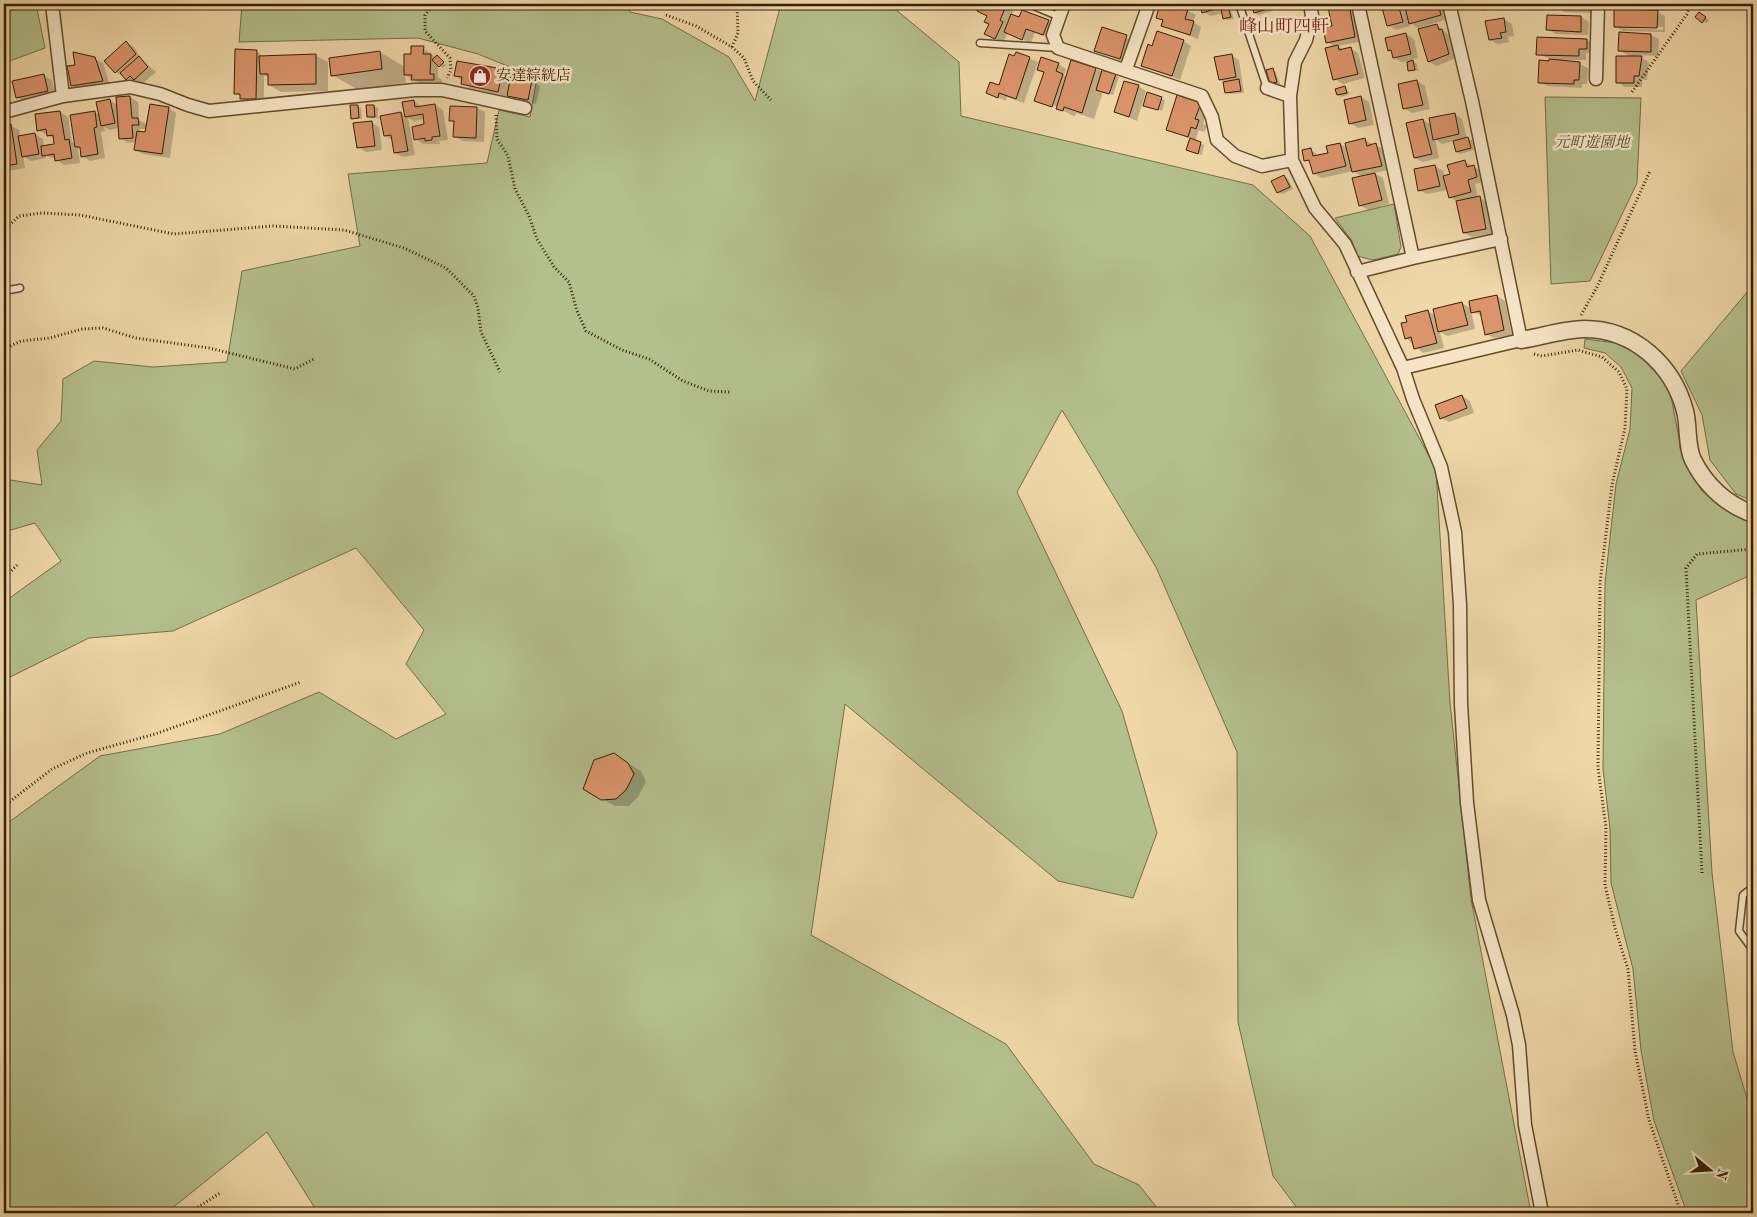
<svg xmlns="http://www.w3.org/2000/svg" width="1757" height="1217" viewBox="0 0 1757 1217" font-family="'Old Standard TT','Noto Serif JP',serif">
<rect width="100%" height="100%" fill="#efd7a8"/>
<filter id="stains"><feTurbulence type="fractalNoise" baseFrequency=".004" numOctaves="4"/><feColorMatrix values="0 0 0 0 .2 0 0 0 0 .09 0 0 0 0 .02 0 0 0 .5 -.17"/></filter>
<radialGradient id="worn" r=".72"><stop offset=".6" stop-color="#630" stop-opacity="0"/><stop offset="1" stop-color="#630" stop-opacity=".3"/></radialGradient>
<path fill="#b3bf8c" stroke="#746e48" d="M4,4H36L45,48L4,63Z
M242,4H627L630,12L662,19L729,57L755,101L781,4H889L959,62L961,116L1253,185L1310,236L1436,469L1450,703L1471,899L1531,1213H1301L1273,1176L1238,1022L1237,752L1156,567L1062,410L1017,492L1122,711L1157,833L1133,898L1058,881L845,704L811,935L1006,1044L1094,1164L1139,1185L1161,1213H318L267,1132L166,1213H4V949L7,941L4,938V836L9,822L100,756L220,734L319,692L396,739L446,714L406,664L424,630L356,548L173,631L89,638L4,680V602L61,561L35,523L4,532V479L42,485L37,450L61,421L63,379L94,361L153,367L227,362L242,271L360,246L348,174L487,163L499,110L530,117L537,78L478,54L418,38L239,42Z
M1545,97L1641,98L1637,183L1590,281L1551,284Z
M1394,204L1401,247L1398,254L1373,260L1357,256L1352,241L1335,218Z
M1753,285V501L1736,494L1710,460L1702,415L1681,371Z
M1585,339L1616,343L1641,356L1669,386L1683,459L1702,491L1732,514L1753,522V574L1696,600L1712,873L1733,1052L1753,1118V1213H1687L1654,1121L1641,1050L1633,969L1611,883L1610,829L1603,769L1605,583L1616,484L1630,429L1632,388L1621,367L1605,353L1584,348Z"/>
<path fill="#0003" fill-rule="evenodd" d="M981,4H1005L1014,9L1011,16L1020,19L1048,22L1056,26L1051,39L1035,32L1031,43L1008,33L1003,42L994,38L988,16L978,10Z
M1161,4H1190L1188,11L1196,15L1193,22L1201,27L1198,39L1163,26L1164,21L1157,17Z
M1201,4H1223L1225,9L1231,11L1234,19L1228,20L1224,18L1223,13L1211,16L1203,12Z
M1257,4H1282L1283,7L1259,15L1255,13L1253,5Z
M1348,4L1356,9L1363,41L1338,46L1344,50L1350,48L1358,53L1365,78L1343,84L1335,79V47L1327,42L1333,27L1329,8Z
M1371,4H1404L1405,8L1422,4H1443L1448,19L1418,28L1409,22L1410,26L1396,30L1388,25L1383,10L1380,11Z
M1474,4H1493L1494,9L1483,11Z
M1556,4H1599V13L1564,12L1556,7Z
M1657,12L1665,16V32L1623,31L1615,26ZM1621,26L1663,27V30L1621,28Z
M1702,15L1709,20L1706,23L1703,21Z
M1581,17L1589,22L1588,35L1556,34L1548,29Z
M1504,19L1512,24L1514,36L1508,37L1509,42L1498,44L1490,40Z
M1436,24L1449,35L1456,58L1437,66L1429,62Z
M1102,29L1135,41L1128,63L1096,51Z
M1406,34L1414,39L1418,58L1411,60L1417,64L1418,71L1409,70L1408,61L1402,62L1394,58L1393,52L1389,50Z
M1651,35L1659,39L1658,56L1637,55L1649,62L1647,80L1642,79V87H1625L1617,82L1631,57L1619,50Z
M1587,40L1595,45V53H1586V60H1563V62L1580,64L1588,68L1587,84H1582V88L1547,86L1539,82L1550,59L1538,54Z
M1183,41L1191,46L1180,80L1142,65L1153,47Z
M126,43L134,47L142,60L156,72L142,84L137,81L135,83L116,72Z
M423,48L446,65L443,68L438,65V77L442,80V84H421L405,75L406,83L357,89L332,75L380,52L405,67L413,56Z
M256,51L264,57L315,55L328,62V91L281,92L269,85V78L264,75V103H249L236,93Z
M1016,53L1038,62L1024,103L1007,97L1006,101L988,93L1000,86Z
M1231,55L1239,60L1244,93L1230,94L1226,92L1225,82L1220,80Z
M94,59L103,63L110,85L80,90L72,85Z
M1058,64L1066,69L1064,76L1067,77L1095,69L1119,77L1113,95L1103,92L1094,119L1076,113L1075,117L1048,102L1046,104L1050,107L1036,100L1045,73L1038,69Z
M503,70L510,77L532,81L540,86L536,104L516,100L506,94V96L470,88L455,75Z
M1272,70L1276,72L1280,84L1275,85L1271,83Z
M44,76L52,80L55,95L25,102L17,97Z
M1417,81L1425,86L1430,109L1412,113L1404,108Z
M1138,86L1146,91L1137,121L1116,112Z
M1345,88L1350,94L1341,97L1338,95Z
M1148,94L1165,100L1162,111L1148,107Z
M130,97L138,102L139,120L148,125L169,108L176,113L170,158L143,154L135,150L137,142L128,143L120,138L119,128L110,130L104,127L105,131L101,132L105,158L90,161L82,156L81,150L78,148L80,163L64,165L56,159L46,156V158L31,161L23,156L25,168L9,171L4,168V127L11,126L19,130L20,137L35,134L43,139L44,147L56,145L55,139L38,130L36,115L60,112L68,117L72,142L75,144L94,112L100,115L110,101L118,105ZM139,129H147L146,133L140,132Z
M1178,97L1208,109L1203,124L1207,126L1204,132L1199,130L1195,141L1204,145L1202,155L1188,150L1191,139L1168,129Z
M1361,97L1369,102L1374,125L1358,128L1350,123Z
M414,101L422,107L435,105L443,110L448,140L439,141L440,144H423L416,139L426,125L425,119L414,121L408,118L415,155L403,157L395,153L393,140L385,136L400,113L406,117Z
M357,106L361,108L362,119L353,118Z
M374,106L378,108V118H371L368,116Z
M477,108L485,112L484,142L463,141L455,137V122L451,120Z
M1454,114L1462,119L1467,139L1472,140L1474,150L1460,154L1457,152L1454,141L1442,144L1435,139L1439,158L1423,162L1415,158L1423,120L1431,125Z
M371,122L379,127L382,150L366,152L358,147Z
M1365,140L1384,149L1389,170L1374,173L1383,178L1389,204L1368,210L1360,205L1363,177L1353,171L1322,178L1314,174L1311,163L1305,160L1311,150L1319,156L1329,154L1340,144L1348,148Z
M1465,162L1481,171L1484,182L1475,184L1478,197L1487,202L1494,233L1472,237L1464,233L1457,202L1450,197L1448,190L1427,194L1419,190L1435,166L1443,171L1445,177L1451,175Z
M1284,176L1288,179L1293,189L1282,194L1278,192Z
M1497,296L1505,301L1512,335L1494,338L1486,334L1482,316L1471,311L1475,329L1447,336L1440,332L1444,348L1423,353L1406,338L1408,323L1428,311L1436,316L1462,303L1472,309Z
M1462,396L1470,401L1474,413L1449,422L1441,418Z
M614,755L641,771L646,782L638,797L629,806H615L584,789Z"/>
<path fill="#dc946a" stroke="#361e03" d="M980,4H1007L1000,20L1003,22L995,39L984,34L989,24L984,22L987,16L977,11Z
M1160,4H1181L1180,7L1188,9L1185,19L1194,21L1190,35L1161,26L1163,20L1156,18Z
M1200,4H1217L1218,8L1202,13Z
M1251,4H1280V5L1254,13Z
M1349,4L1355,37L1326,43L1323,28L1332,26L1328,7Z
M1370,4H1398L1403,22L1387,26L1381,4L1371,7Z
M1417,4H1438L1441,15L1409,24L1405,7Z
M1555,4H1591V9L1555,8Z
M1228,7L1231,17L1223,19L1221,9Z
M1614,9L1658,10L1657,28L1614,27Z
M1022,10L1049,20L1043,35L1026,29L1022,40L1004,32L1011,14L1019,17Z
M1699,12L1706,17L1702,23L1695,17Z
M1547,15L1581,16V32L1546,30Z
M1504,18L1506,32L1500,33L1502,38L1489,40L1485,21Z
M1437,24L1439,30L1442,29L1449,54L1428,62L1418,29Z
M1102,27L1127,35L1120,59L1094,51Z
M1157,31L1184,40L1172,76L1141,66L1148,44L1152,46Z
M1619,32L1651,34V52L1618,51Z
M1406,33L1411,54L1393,58L1391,50L1388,51L1385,38Z
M1537,37L1587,39V49H1579V56L1536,55Z
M126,41L136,54L115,73L104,61Z
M1338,45L1339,50L1351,47L1358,74L1333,80L1325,48Z
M411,46H424L423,54H431L430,74H434V80H411L412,75H404V54H411Z
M235,49L257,50L256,99H240V94H234Z
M380,51L382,69L331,76L329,58Z
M73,52L95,57L103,81L71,86L67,66L75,65Z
M1016,52L1030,57L1016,99L999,93L998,98L986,93L990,82L999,85L1009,54L1014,56Z
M316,54V84L268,85V74H260L259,56Z
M1232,54L1236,77L1219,80L1214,57Z
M437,55L444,62L439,67L432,60Z
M139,56L148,67L134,80L130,76L126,80L120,73Z
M1616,56H1642L1639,76H1634V83H1616Z
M1041,57L1059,63L1056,71L1063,74L1052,107L1034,101L1044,72L1037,70Z
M1549,59L1580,62L1579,80H1574V84L1538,83L1539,60L1549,61Z
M1071,60L1096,68L1082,113L1064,107L1063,111L1056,109Z
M1413,60L1415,70L1408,71L1407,62Z
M457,61L503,69L498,92L461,84L462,77L454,76Z
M1273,68L1277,82L1270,84L1266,70Z
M1102,70L1116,74L1109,94L1096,90Z
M44,74L48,91L16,98L12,81Z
M511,75L532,80L528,100L507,96Z
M1239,79L1241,91L1225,93L1223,82Z
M1417,80L1423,105L1403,109L1398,84Z
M1124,81L1139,85L1129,117L1114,112Z
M1345,86L1347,93L1337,95L1335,89Z
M1147,92L1162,97L1158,110L1143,106Z
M1177,95L1201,103L1195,119L1199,120L1196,129L1191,127L1188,137L1166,130Z
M130,96L132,118H138L139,125H132L133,138L119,139L116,97Z
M1361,96L1366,120L1349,124L1344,100Z
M110,99L115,123L101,126L96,102Z
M414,100L415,107L435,104L440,136L432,137V140L425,141V138L414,140L412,127L424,124L423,114L405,117L402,102Z
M150,104L169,107L162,154L134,150L137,131L145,132Z
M350,105H358L359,118L351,119Z
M366,105H374L375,117H367Z
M450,106L477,107L476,138L453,137L454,121H449Z
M60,111L65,140L69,139L72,158L55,161L54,154L42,156L41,146L54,144L53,135L47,136L46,129L37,131L35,114Z
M95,111L97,127L94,128L98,154L81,157L80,147H75L70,115Z
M401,112L408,151L394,153L391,135L384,136L380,116Z
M1455,113L1459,134L1433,140L1429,118Z
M1423,119L1432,154L1414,158L1406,123Z
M372,121L375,146L357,148L353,123Z
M11,124L17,164L4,166V126Z
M35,133L39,154L22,157L18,136Z
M1468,137L1471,148L1456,152L1453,141Z
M1190,138L1201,142L1198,154L1186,150Z
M1365,138L1367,146L1376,143L1382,166L1352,172L1345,143Z
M1340,143L1346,166L1313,174L1309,160L1304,161L1302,150L1311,148L1313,156L1328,153L1326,146Z
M1465,160L1467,167L1474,165L1477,177L1468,180L1471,192L1449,198L1443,176L1450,174L1447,165Z
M1435,165L1440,186L1418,191L1414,169Z
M1375,173L1382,200L1359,206L1352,178Z
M1284,175L1290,187L1277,193L1271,181Z
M1480,196L1486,229L1463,233L1456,201Z
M1497,295L1504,330L1485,335L1480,311L1471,313L1469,301Z
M1462,302L1468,325L1438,332L1433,309Z
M1428,310L1437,343L1414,349L1411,337L1405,339L1401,323L1407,322L1405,316Z
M1462,395L1467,408L1440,419L1435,405Z
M614,753L628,763L634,774L626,790L616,799L601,800L583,789L594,760Z"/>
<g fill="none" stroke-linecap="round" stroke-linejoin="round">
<g stroke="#644c2c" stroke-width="9">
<path id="service" d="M1029,4L1060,17
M1239,4L1267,88
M980,43L1058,48
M4,291L20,288
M1753,887L1743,895L1739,931L1753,950"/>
</g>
<g stroke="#644c2c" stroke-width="15">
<path id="minor" d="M52,4L63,96
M1064,4L1053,35L1058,48L1202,96L1212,117L1217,140L1235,156L1262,166L1292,160
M1310,4L1312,16L1306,40L1295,62L1290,96L1292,160L1315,208L1345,244L1403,368L1413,399L1441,467L1455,532L1460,605L1461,704L1467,803L1479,900L1513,1015L1519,1045L1525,1125L1542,1213
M1358,4L1413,258L1501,239
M1126,69L1149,4
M1596,79L1598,4
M1267,88L1290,96
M4,112L63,96L130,87L160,94L188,105L209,111L415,90H442L525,108
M1357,272L1413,258
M1403,368L1521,340L1472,101L1449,4"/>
</g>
<g stroke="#644c2c" stroke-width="19">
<path id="tertiary" d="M1521,340C1540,337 1566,329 1584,329C1634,329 1673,365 1685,411C1689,426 1686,446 1693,460C1706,486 1726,504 1753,514"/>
</g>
<path stroke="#361e03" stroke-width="3" stroke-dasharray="1 2.5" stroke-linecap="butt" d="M434,4L425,15V31L450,58L451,70L447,78
M666,15L696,26L732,47L744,58L753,81L771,100
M732,47L738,33L737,4
M1632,92L1687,14L1690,4
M496,115L497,139L508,156L515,189L529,216L537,239L554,267L569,282L577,311L586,331L622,350L649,359L683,381L709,391L730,392
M4,230L19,216L42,213L80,215L174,234L273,226L344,230L404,248L446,268L474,296L478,308L481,332L500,372
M1581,315L1597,287L1650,171
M4,349L21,341L50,338L82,329L103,328L136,338L209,348L295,369L314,359
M1534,354L1542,356L1578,350L1602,357L1619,372L1627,389L1625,428L1612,485L1600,583L1598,768L1606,828L1605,885L1615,928L1628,969L1635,1051L1649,1120L1681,1213
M4,578L17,565
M4,806L52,769L87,753L155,734L301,682
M1702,873L1686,568L1697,554L1753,549
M189,1213L220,1193"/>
<use href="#service" stroke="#f5e5c6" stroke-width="6"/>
<use href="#minor" stroke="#f5e5c6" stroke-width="12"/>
<use href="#tertiary" stroke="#f5e5c6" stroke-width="16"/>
</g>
<defs>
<g id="shop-disc" transform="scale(1.125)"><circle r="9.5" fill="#8f2418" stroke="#f5e5c6"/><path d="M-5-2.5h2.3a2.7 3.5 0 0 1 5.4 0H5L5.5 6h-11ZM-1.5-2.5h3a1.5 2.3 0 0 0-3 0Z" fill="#fff"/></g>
</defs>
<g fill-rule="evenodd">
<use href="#shop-disc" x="480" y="76"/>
</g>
<g text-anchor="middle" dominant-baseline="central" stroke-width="5" stroke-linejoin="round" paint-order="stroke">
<g font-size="15" fill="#361e03" stroke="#f5e5c6" text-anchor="start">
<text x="496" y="76">安達綜絖店</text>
</g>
<g font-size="15" font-style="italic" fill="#5c4e2c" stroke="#f5e5c6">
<text x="1592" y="143">元町遊園地</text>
</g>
<g font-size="18" fill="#7a1f14" stroke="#f5e5c6">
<text x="1284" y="27">峰山町四軒</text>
</g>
</g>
<rect width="1757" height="1217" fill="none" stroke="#efd7a8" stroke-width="20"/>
<rect x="5" y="5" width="1747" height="1207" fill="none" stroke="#361e03" stroke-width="2.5"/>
<rect x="10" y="10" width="1737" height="1197" fill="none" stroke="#361e03"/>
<g transform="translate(1710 1170) rotate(108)" stroke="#f5e5c6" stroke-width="4" paint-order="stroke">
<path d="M0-4L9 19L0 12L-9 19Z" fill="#361e03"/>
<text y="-8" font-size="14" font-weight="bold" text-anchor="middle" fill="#361e03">N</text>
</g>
<rect width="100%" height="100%" filter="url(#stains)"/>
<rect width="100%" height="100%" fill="url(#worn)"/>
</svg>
